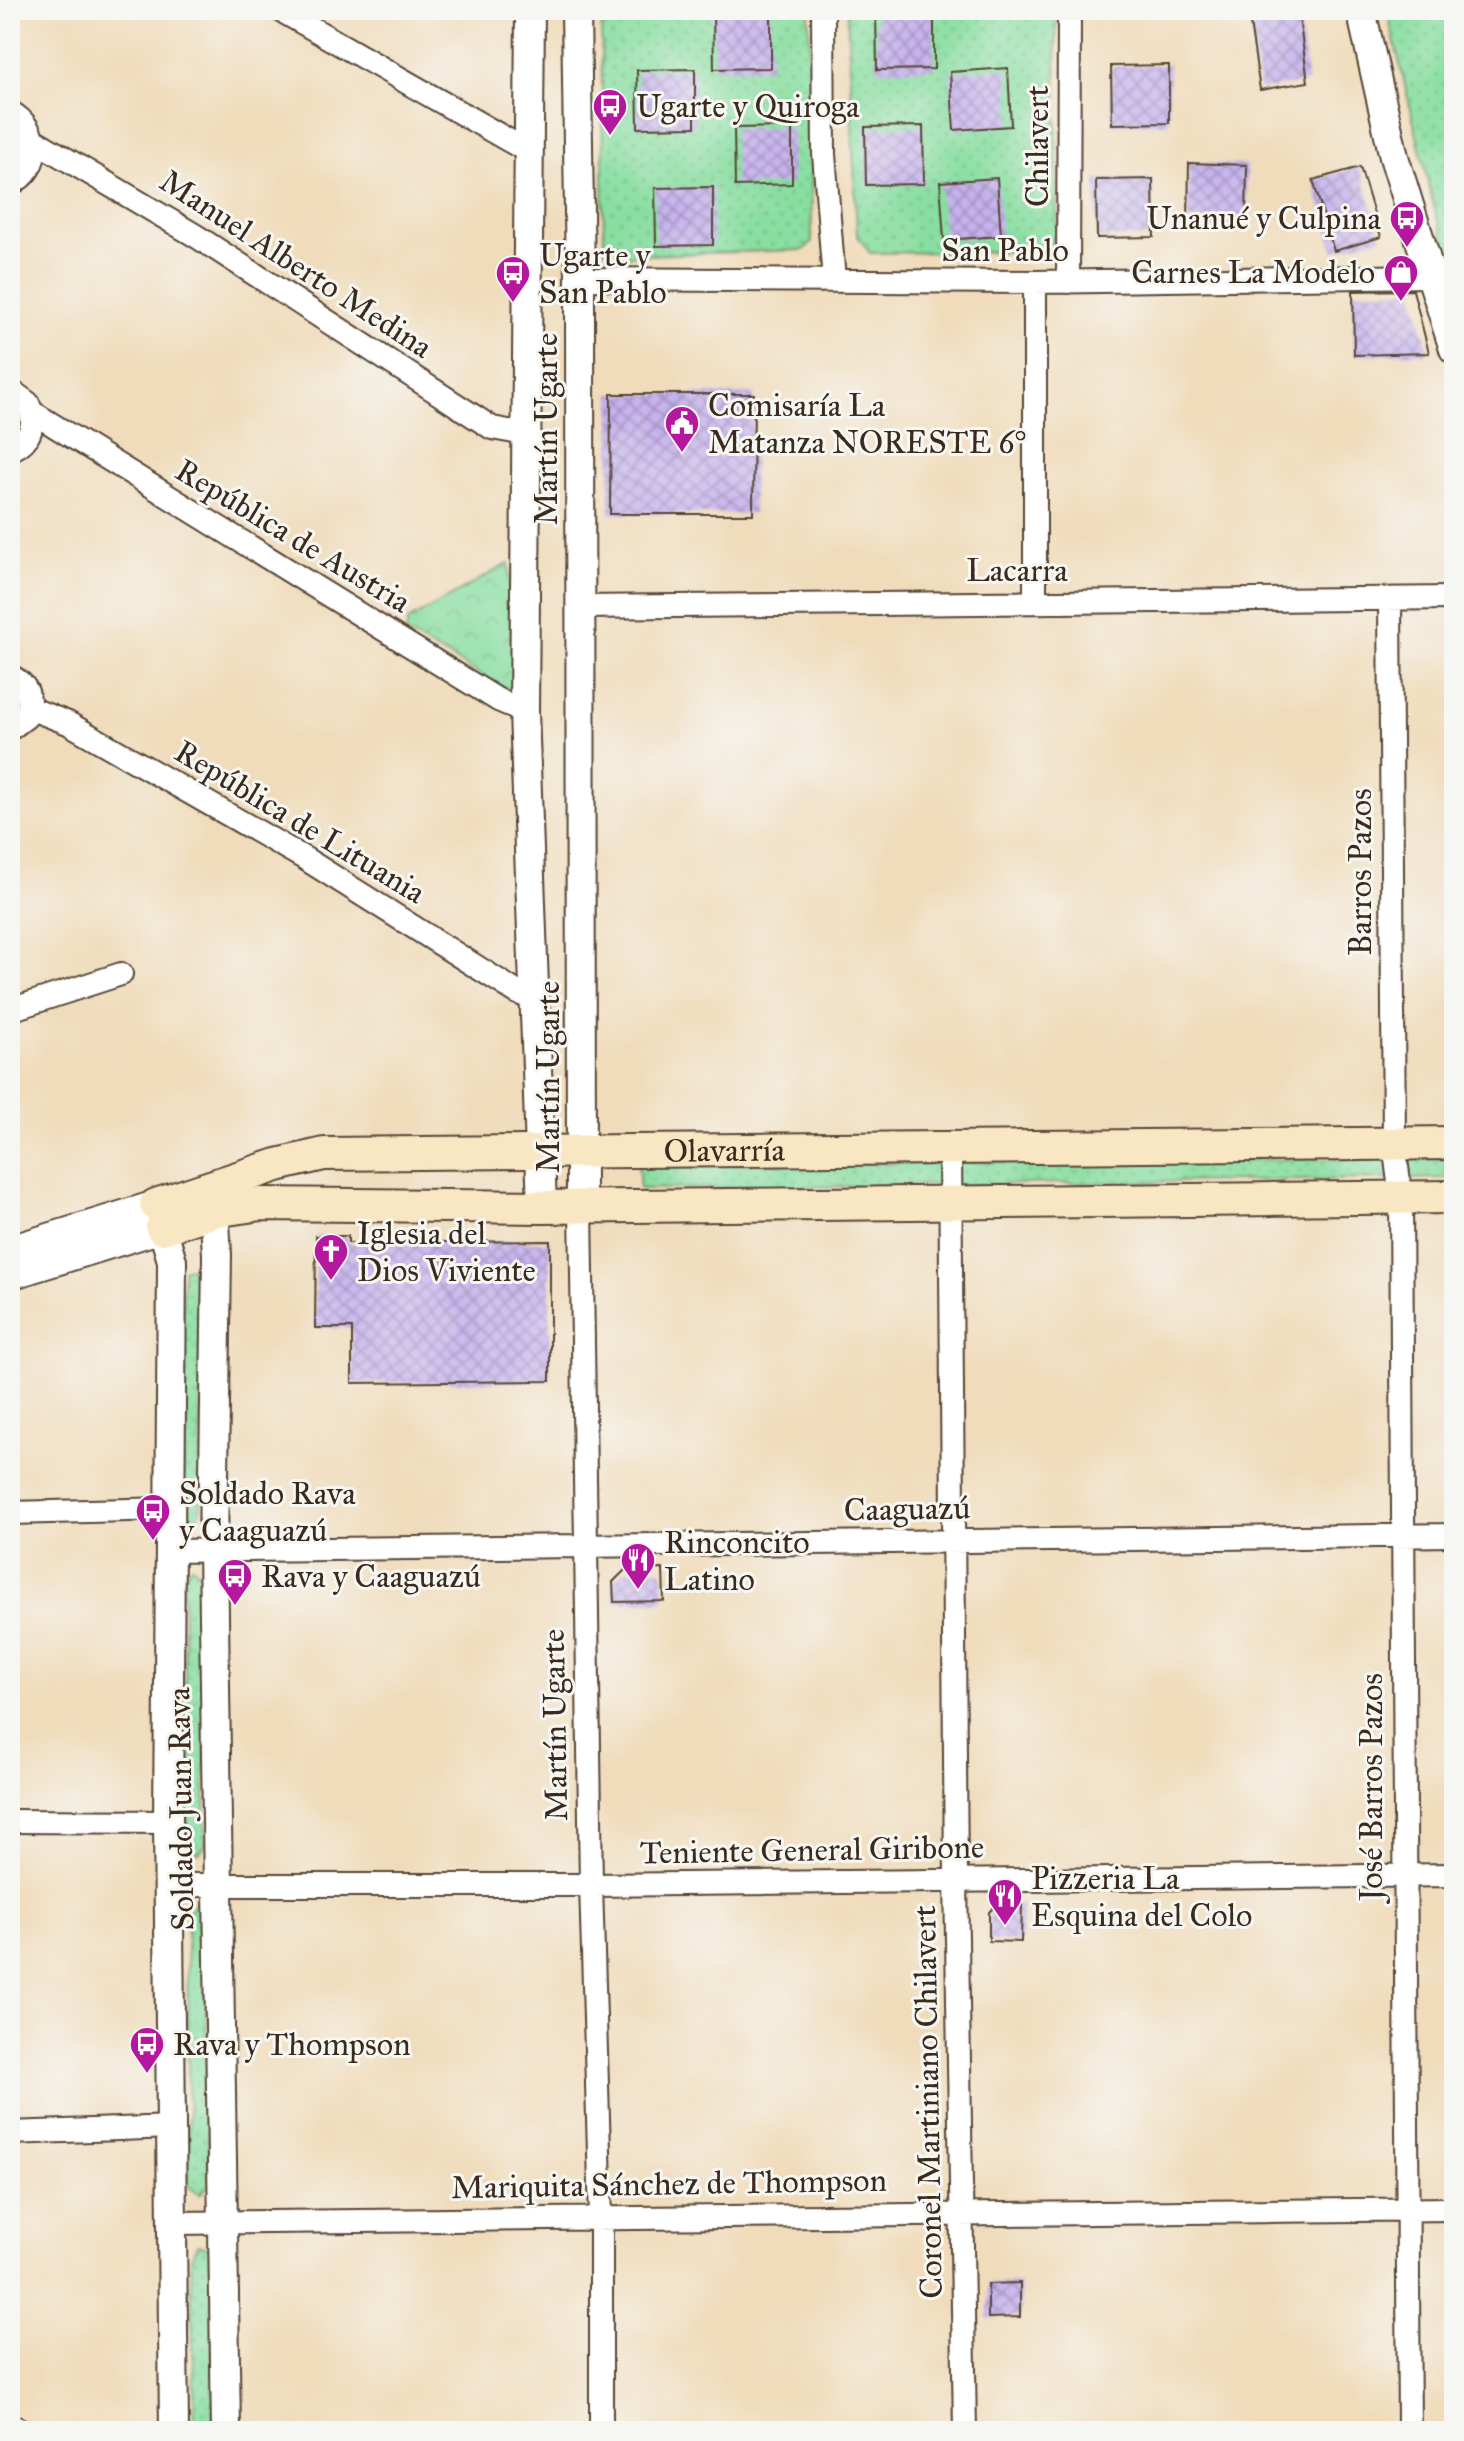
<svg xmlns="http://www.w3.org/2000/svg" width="1464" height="2441" viewBox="0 0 1464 2441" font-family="'IM FELL Great Primer',serif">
<defs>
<pattern id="grass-dots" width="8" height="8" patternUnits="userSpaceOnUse" patternTransform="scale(2)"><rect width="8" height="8" fill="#89dea1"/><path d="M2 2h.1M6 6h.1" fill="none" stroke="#77bf8a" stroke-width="1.8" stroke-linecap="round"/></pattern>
<pattern id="park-crowns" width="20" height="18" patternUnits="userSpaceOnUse" patternTransform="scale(2)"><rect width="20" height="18" fill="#89dea1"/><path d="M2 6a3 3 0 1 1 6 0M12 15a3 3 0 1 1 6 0" fill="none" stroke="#77bf8a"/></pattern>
<pattern id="building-cross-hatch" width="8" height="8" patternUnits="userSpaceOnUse" patternTransform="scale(2)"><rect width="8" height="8" fill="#c6b2ee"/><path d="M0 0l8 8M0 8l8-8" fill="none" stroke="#a291c0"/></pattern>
</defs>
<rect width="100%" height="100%" fill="#f6f6f2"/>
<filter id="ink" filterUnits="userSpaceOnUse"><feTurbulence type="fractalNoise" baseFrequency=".0125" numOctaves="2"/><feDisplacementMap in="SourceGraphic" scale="16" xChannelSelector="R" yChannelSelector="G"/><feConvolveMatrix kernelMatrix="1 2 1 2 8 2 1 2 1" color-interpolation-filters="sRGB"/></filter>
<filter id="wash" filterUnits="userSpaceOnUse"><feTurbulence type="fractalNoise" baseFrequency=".006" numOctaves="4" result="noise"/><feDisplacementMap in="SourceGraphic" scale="32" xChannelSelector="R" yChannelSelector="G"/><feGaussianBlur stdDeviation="1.8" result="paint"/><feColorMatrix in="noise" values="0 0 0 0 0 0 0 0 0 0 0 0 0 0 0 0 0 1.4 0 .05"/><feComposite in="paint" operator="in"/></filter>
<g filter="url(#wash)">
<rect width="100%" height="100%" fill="#f0dcbb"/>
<path fill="url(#grass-dots)" stroke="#628460" stroke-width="2" d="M601,10H809L812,242L804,250L610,256L604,248Z
M847,10H1056L1057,236L1043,251L870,253L857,235Z
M1387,10H1454V92L1447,101L1454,106V269L1435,211Z
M1454,1158V1178L640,1189L638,1165Z
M189,1267L200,1276L201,1511L193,1523L186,1520L184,1512L183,1269Z
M192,1566L202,1575L206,1844L199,1853L188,1847L183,1575Z
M196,1902L205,1911L209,2185L200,2194L189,2187L187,1912Z
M199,2244L210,2248L214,2431H195L191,2257Z"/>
<path fill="url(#park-crowns)" stroke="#628460" stroke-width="2" d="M509,563L513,686L507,689L406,633L408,621Z"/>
<g id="blocks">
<path fill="url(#building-cross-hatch)" d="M771,10V68L714,69L713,11Z
M1298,10L1308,82L1260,90L1249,16Z
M934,11V69L877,70L876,12Z
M1169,65V123L1112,124L1111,66Z
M1008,68L1011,126L954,130L950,72Z
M695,69V127L638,128L637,70Z
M923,126L924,184L866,185L865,127Z
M792,127V184L735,186L734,128Z
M1189,163L1247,165L1246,222L1188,220Z
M1360,167L1381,237L1334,251L1313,180Z
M997,178L1001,236L944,240L940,182Z
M1153,179L1154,237L1097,238L1096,180Z
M713,187V245L656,246L655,188Z
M1413,290L1429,353L1354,355L1353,291Z
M611,394H754L753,514H610Z
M316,1236H348V1243L550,1241V1381L352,1383V1328H315Z
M663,1569L664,1601L614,1602L613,1582L625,1570Z
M1022,1905L1021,1942L989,1941V1912L995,1906Z
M1020,2283V2317L988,2318V2284Z"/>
</g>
</g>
<g filter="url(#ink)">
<use href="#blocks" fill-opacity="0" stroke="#564536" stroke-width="2"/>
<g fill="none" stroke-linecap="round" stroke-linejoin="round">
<g stroke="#564536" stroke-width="26">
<path id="minor" d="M280,10L529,152
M823,10L824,154L834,281
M10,112C40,128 44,169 10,184
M34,140L196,236L492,428L525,434
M580,279L1035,282L1431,276
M1035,282V601
M1068,282L1069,10
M10,390L28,403C37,423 31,441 10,450
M32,412L498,700L524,711
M1390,600L1394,1143L1401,1198L1409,2431
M580,607L1454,598
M10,676C28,684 33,699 26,717L10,729
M29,708L68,723L304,858L518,993L534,999
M10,1010L121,974
M950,1148L956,1879L965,2431
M581,1206L591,1885L601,2218V2431
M10,1513L169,1509
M170,1551L1454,1535
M10,1821L168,1822
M171,1885H591L1454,1875
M10,2133L173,2127
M173,2223L1454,2209
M10,2425L23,2431"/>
</g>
<g stroke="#564536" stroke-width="32">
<path id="tertiary" d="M530,10L524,711L542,1207
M576,10L580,279L581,1206
M1361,10L1394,157L1454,349
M213,1192L217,1254L213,1550L226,2431
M10,1250L156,1205L172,1261L168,1822L174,2431
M10,1275L162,1228"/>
</g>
<g stroke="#564536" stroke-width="36">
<g id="secondary">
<path id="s1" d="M156,1205L277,1165L324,1154L1454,1143"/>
<path d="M162,1228L214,1211L261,1204L542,1207L1454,1197"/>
</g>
</g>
<use href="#minor" stroke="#fff" stroke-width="22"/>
<use href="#tertiary" stroke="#fff" stroke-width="28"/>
<use href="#secondary" stroke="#f9e7c3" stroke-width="32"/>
</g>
</g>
<defs>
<g id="bus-pin" transform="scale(1.8)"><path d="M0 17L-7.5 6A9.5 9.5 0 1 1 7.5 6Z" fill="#b5179e" stroke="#f6f6f2"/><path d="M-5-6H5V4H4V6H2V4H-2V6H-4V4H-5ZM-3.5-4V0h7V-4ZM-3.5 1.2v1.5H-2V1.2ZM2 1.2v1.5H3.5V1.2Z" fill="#fff"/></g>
<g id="shop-pin" transform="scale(1.8)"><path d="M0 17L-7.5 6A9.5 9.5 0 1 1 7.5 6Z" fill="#b5179e" stroke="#f6f6f2"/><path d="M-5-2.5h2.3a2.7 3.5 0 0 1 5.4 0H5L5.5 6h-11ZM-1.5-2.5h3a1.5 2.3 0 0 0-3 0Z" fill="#fff"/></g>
<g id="civic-pin" transform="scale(1.8)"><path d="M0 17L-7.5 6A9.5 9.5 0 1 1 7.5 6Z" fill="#b5179e" stroke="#f6f6f2"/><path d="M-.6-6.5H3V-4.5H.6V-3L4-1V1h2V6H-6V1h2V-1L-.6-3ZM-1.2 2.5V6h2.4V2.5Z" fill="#fff"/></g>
<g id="church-pin" transform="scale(1.8)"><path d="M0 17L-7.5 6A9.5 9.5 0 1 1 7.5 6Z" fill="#b5179e" stroke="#f6f6f2"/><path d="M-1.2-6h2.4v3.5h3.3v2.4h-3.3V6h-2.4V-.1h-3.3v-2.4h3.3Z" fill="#fff"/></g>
<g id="restaurant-pin" transform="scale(1.8)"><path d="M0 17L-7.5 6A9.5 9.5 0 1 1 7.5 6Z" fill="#b5179e" stroke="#f6f6f2"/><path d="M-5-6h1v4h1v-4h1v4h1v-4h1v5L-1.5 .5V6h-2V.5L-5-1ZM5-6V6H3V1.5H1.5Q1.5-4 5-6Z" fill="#fff"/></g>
</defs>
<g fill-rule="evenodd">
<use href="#bus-pin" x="610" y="106"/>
<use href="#bus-pin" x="1407" y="218"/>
<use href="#shop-pin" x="1401" y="272"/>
<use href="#bus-pin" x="513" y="273"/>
<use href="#civic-pin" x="682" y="423"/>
<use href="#church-pin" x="331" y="1251"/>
<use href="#bus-pin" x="153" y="1511"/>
<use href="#restaurant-pin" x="638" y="1560"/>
<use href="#bus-pin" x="235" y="1576"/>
<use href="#restaurant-pin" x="1005" y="1896"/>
<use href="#bus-pin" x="147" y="2044"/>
</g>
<g text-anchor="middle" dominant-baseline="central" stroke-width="6" stroke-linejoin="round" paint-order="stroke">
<g font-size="32" fill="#3b2a1e" stroke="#f6f6f2" text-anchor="start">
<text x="636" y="106">Ugarte y Quiroga</text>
<text x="1381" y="218" text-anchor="end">Unanué y Culpina</text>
<text x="539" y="255">Ugarte y<tspan x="539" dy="37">San Pablo</tspan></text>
<text x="1375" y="272" text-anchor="end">Carnes La Modelo</text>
<text x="708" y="405">Comisaría La<tspan x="708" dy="37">Matanza NORESTE 6°</tspan></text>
<text x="357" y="1233">Iglesia del<tspan x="357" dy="37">Dios Viviente</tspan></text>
<text x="179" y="1493">Soldado Rava<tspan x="179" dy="37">y Caaguazú</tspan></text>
<text x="664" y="1542">Rinconcito<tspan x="664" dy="37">Latino</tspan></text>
<text x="261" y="1576">Rava y Caaguazú</text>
<text x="1031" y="1878">Pizzeria La<tspan x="1031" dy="37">Esquina del Colo</tspan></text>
<text x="173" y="2044">Rava y Thompson</text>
</g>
<g font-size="32" fill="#3b2a1e" stroke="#f6f6f2">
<text transform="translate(1037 146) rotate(-90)">Chilavert</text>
<text x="1005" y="250">San Pablo</text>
<text transform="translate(296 264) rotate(33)">Manuel Alberto Medina</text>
<text transform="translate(546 429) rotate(-90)">Martín Ugarte</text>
<text transform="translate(293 536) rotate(31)">República de Austria</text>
<text x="1017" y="570">Lacarra</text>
<text transform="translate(300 822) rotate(31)">República de Lituania</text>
<text transform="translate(1360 872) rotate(-90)">Barros Pazos</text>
<text transform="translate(548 1077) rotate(-90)">Martín Ugarte</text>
<text stroke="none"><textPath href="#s1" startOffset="576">Olavarría</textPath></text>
<text transform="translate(907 1509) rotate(-1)">Caaguazú</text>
<text transform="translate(555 1725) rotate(-91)">Martín Ugarte</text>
<text transform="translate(1371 1787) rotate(-90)">José Barros Pazos</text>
<text transform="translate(181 1809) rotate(-91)">Soldado Juan Rava</text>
<text transform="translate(812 1850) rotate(-1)">Teniente General Giribone</text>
<text transform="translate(928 2102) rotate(-91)">Coronel Martiniano Chilavert</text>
<text transform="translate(669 2184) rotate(-1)">Mariquita Sánchez de Thompson</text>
</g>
</g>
<rect width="1464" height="2441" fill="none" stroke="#f6f6f2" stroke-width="40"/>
</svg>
